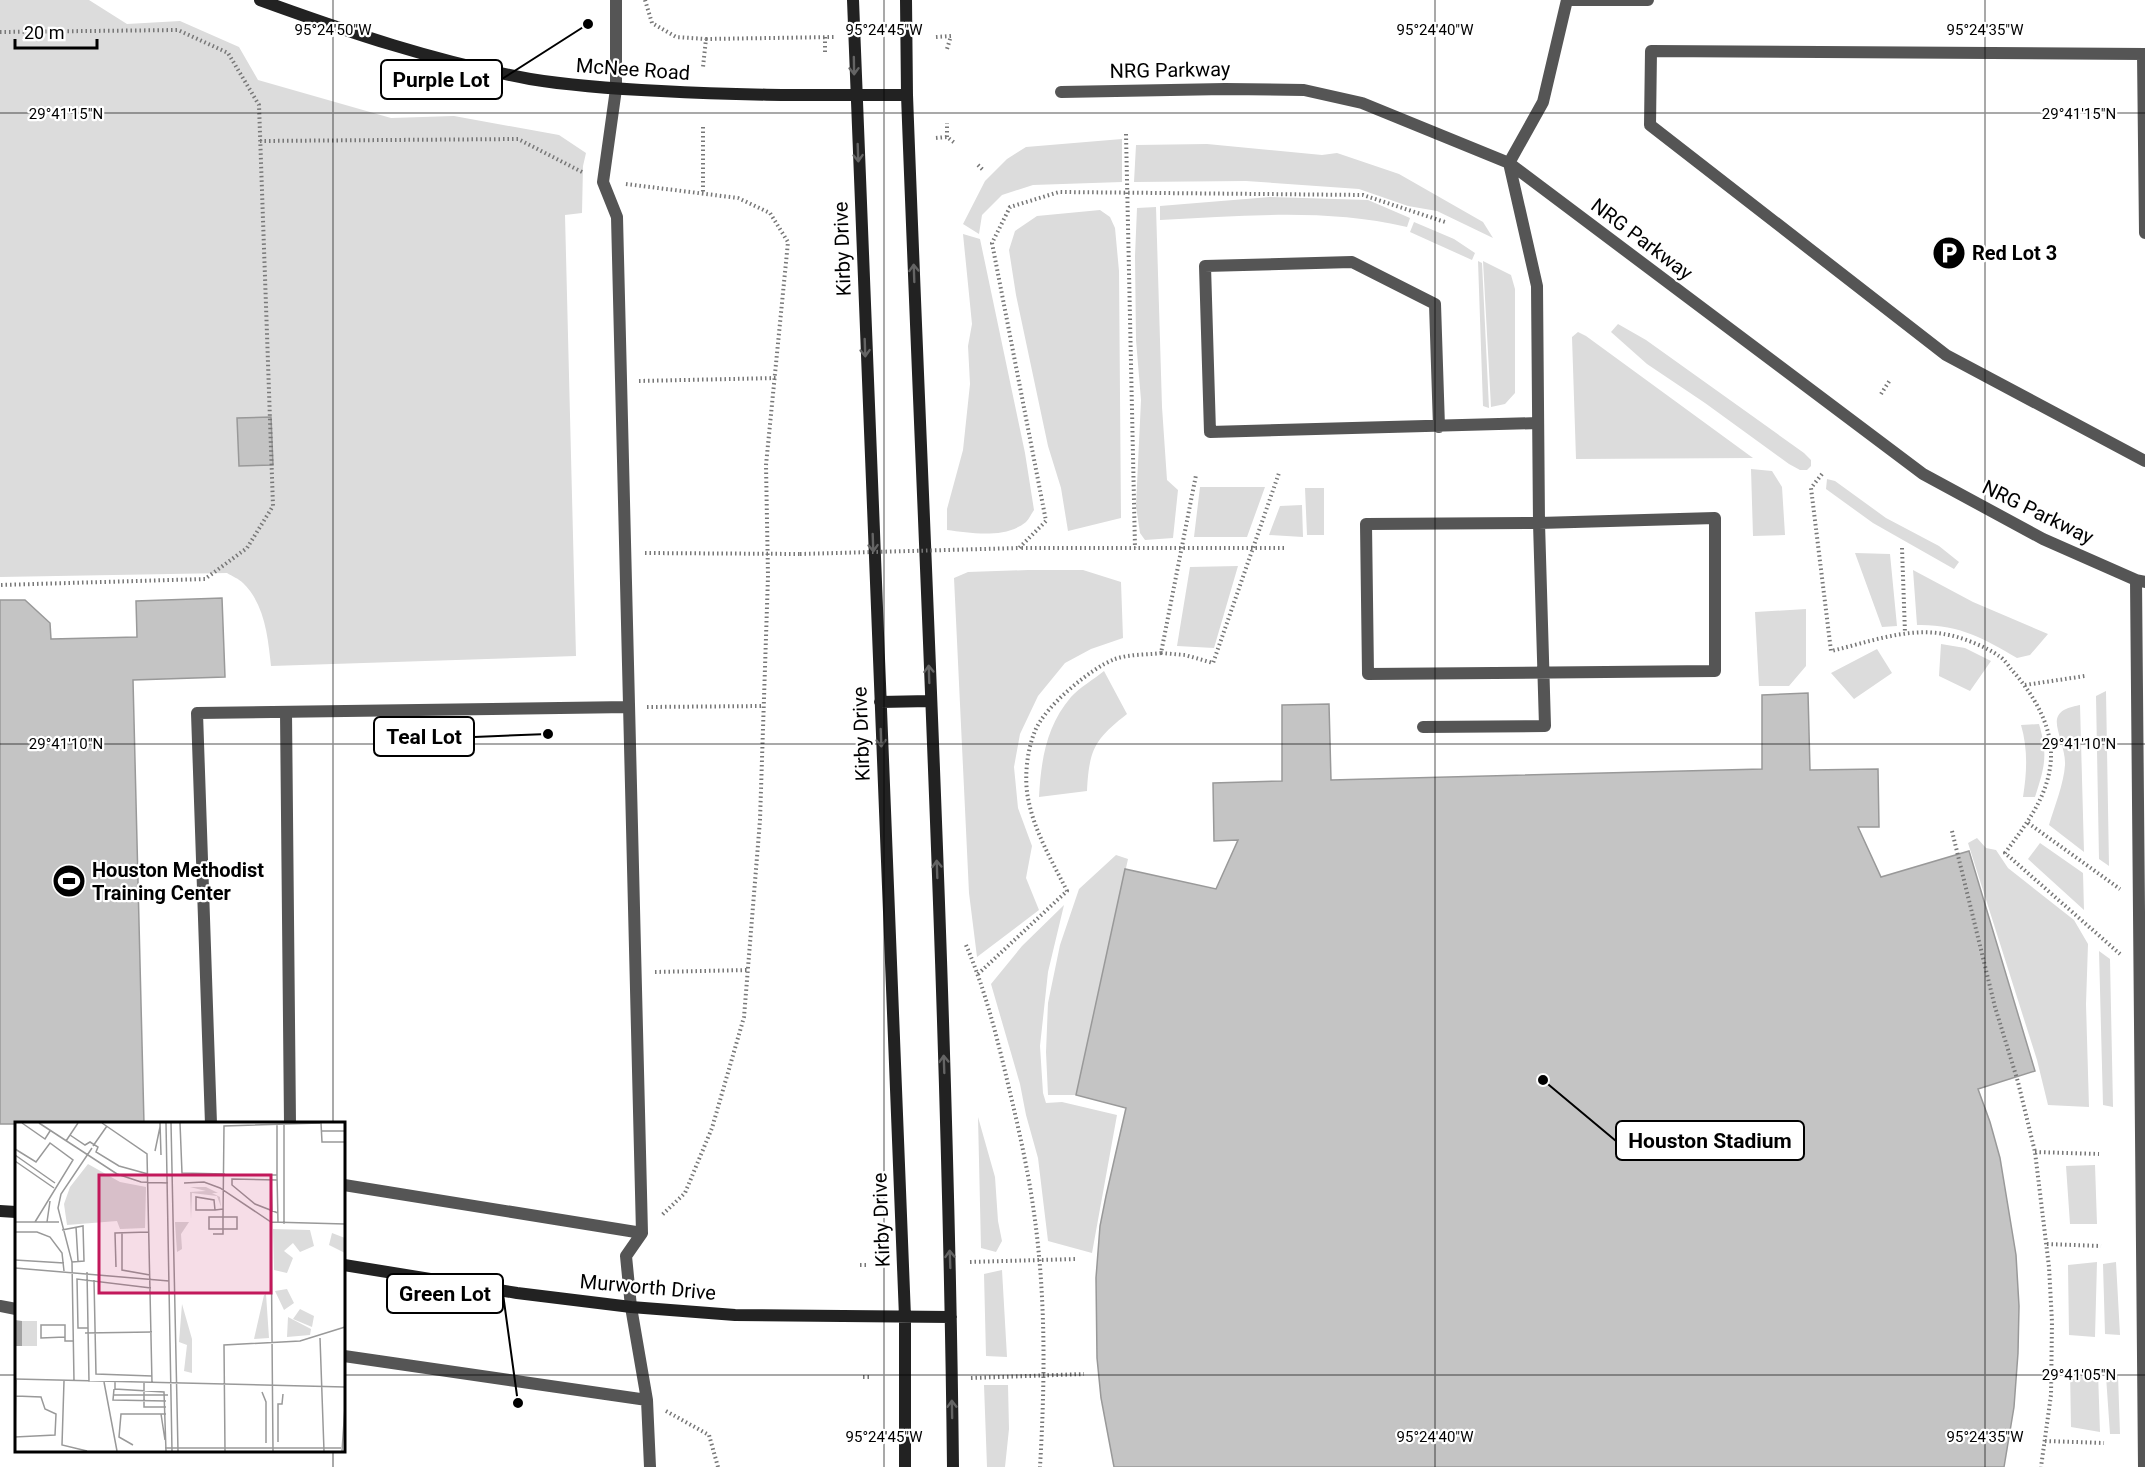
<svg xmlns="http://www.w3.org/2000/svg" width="2145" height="1467" viewBox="0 0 2145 1467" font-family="Roboto,sans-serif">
<rect width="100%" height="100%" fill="#fff"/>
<path fill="#dcdcdc" d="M0,0H89L127,24L180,21L239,47L258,80L391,118L454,116L559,135L586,153L583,166L582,213L565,215L576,656L271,666C268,638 265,604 243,583C239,579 232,576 227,573L0,577Z
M1122,139V182L1033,185L1002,195L982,215L979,234L963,224L985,181L1007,159L1026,147Z
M1207,144L1322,155L1337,153L1399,174L1483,222L1493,238L1437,211L1408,206L1359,189L1246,181L1134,182L1136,145Z
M1270,197L1368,200L1410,218L1407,227C1324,208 1245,216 1160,220V206Z
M1156,207L1162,407L1167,480L1178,490L1173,538L1145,540L1140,533L1136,506L1141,400L1136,340L1135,256L1137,208Z
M1100,210L1110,217L1115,228L1119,271L1121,518L1068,531L1061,488L1048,446L1016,295L1009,250L1015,231L1037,216Z
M1414,222L1454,239L1475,253L1472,260L1410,232Z
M963,234L980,239L1025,453L1034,510C1031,514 1029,519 1026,522C1005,539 971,533 947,530V509L963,450L970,384L968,346L972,324Z
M1478,261L1482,263L1489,408L1483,406Z
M1483,261L1511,275L1515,289V393L1505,404L1491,407Z
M1618,324L1646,340L1804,453L1811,460V466L1807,470H1800L1789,464L1705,403L1647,364L1611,332Z
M1578,332L1586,336L1753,458L1576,459L1572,337Z
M1751,469L1772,471L1782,487L1785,535L1753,536Z
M1827,479L1835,481L1886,518L1939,546L1959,562L1954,569L1873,523L1826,489Z
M1200,487H1265L1247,537H1194Z
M1305,488H1324V535H1307Z
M1302,505L1303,537L1269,535L1280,506Z
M1855,553L1890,554L1897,626L1882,627Z
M1238,566L1214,648L1177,646L1190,567Z
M1028,570H1083L1121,582L1123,638L1091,649L1065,663L1038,696L1020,734L1014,767L1018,808L1032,846L1026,878L1039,910L977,957L969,893L954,578L968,572Z
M1913,570L1973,602L2048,634L2030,655L2017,658C1983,638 1958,624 1917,625Z
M1806,609V666L1789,686H1759L1755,612Z
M1941,644L1965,648L1991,661L1970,691L1939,676Z
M1877,649L1892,673L1854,699L1831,673Z
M1104,671L1127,714C1095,739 1089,749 1087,791L1039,797C1041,761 1046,726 1071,697C1080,687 1093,680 1104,671Z
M2106,691L2109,866L2099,859L2096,696Z
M2080,705L2084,852L2049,825C2054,808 2064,783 2065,765C2066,750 2055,729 2057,719C2060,708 2072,707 2080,705Z
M2039,724C2048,755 2045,766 2035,797H2023C2027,772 2028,749 2021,725Z
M1977,838L1986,848L1996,850L2008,868L2074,920L2088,944L2086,1004L2089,1107L2048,1105L2037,1060L1968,843Z
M2040,843L2083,873L2084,910L2028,859Z
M1116,855L1128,859L1076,1095H1048L1046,1052L1048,1003L1060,945L1079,889Z
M1064,905L1048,972L1040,1046L1043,1093L1046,1103L1062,1102L1117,1115L1092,1253L1048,1241L1038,1158L1026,1115L1020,1084L991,984L1022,946Z
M2099,951L2110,959L2113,1107L2103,1105Z
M978,1117L995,1177L998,1221L1002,1241L996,1252L981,1248Z
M2095,1165L2097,1224H2070L2066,1166Z
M2097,1262L2095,1337L2069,1335L2068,1265Z
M2116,1262L2120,1335L2105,1334L2103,1264Z
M1002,1270L1007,1357L986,1356L984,1274Z
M2070,1369L2098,1372L2100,1432L2071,1427Z
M2118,1375L2120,1434H2110L2106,1376Z
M984,1385H1008L1009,1429L1005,1467H987Z"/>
<path fill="#c4c4c4" stroke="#999" stroke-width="1.5" d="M271,417L273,465L239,466L237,418Z
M222,598L225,677L133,680L144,1124H0V600H25L50,623L51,639L137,637L136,601Z
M1808,693L1810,770L1878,769L1879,827H1858L1881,877L1969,851L2035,1071L1978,1089L1990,1122L2000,1158L2016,1255L2019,1306L2018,1353L2014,1407L2004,1467H1114L1101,1398L1097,1358L1096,1278L1100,1226L1106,1196L1126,1108L1076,1095L1125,869L1216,889L1238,840L1214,841L1213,783L1282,781V705L1329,704L1331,780L1762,769V695Z"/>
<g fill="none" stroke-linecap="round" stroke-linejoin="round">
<path stroke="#777" stroke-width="4" stroke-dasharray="1.5 3" stroke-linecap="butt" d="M645,0L652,23L676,37L706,39L703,67
M0,32L178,30L228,53L259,105L273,506L247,548L205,579L0,585
M825,37V53
M936,37L951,36L947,49
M706,39L835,37
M703,127V193
M1126,134L1135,548
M947,137V123
M936,138L947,137L956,144
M260,141L518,139L584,173
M978,165L984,171
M626,184L738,198L770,213L788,242L766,465L768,576L760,820L744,1017L712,1128L685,1193L662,1215
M639,381L776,378
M1881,394L1890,380
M1822,474L1811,488L1831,651C1866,643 1907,627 1944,634C1959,636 1987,647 1999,656C2004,659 2008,665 2011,669C2035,696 2056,731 2050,768C2045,801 2024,827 2005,853L2120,954
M1284,548H1019L1046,521L992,243L1010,207L1059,192L1363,195L1445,222
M1902,548L1905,633
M645,553L800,554
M1161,653L1185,655L1213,663L1279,473
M2025,685L2085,676
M647,707L763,706
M2028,823L2120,889
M1952,831L1995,1007L2018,1082L2035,1152L2049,1267L2052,1322L2051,1395L2041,1467
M966,945C985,989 997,1037 1008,1084C1018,1126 1028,1169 1034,1213C1046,1297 1045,1382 1040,1467
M655,972L748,970
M978,974L1067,891C1052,861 1034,831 1028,798C1024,778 1027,750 1035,731C1045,706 1091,668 1115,659C1129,654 1146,655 1161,653L1196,475
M2035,1152L2099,1154
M2047,1244L2101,1246
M970,1262L1077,1259
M860,1265H868
M863,1377H871
M971,1378L1084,1374
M666,1411L709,1435L718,1467
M2045,1441L2104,1443"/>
<path stroke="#555" stroke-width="12" d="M616,0V89L603,182L617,217L642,1233L626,1256L631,1307L647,1400L650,1467
M1567,0H1648
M2143,54L2145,233
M2145,54L1651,51L1650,125L1946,355L2145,461
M1061,92L1225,89L1304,90L1362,103L1509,163L1923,474L2043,539L2136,580L2145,582
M1439,427L1435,304L1352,262L1205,266L1210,432L1538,423
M2136,580L2144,1467
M286,712L290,1124
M1423,727L1545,726C1543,658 1541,590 1539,523L1715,518V671L1368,674L1366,524L1539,523L1537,286L1509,163L1543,102L1567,0
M211,1124L197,713L629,707
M344,1185L642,1233
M0,1306L16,1309
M344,1356L647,1400"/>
<path stroke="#222" stroke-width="12" d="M260,0C348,32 437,62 530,79C573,86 618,89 661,91C743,96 825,95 907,95
M853,0L905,1317V1467
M906,0L907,95C924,552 948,1009 953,1467
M880,702L930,701
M0,1211L16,1212
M344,1265L517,1293L631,1307L735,1315L951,1317"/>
<path stroke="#777" stroke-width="4" stroke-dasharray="1.5 3" stroke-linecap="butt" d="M800,554L1019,548"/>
</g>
<defs><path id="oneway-shaft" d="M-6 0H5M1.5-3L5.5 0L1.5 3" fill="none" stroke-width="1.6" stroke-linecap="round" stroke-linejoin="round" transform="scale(1.5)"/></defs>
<g stroke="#646464">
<use href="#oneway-shaft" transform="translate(854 66) rotate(89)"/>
<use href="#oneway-shaft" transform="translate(858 153) rotate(88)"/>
<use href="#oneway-shaft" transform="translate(914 273) rotate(-92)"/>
<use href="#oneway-shaft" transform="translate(865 348) rotate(88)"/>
<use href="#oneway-shaft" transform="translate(873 543) rotate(88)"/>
<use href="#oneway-shaft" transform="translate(929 674) rotate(-92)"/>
<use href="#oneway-shaft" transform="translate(881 738) rotate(88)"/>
<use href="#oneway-shaft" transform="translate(937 869) rotate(-92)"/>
<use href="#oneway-shaft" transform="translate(944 1064) rotate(-92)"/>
<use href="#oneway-shaft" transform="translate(950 1259) rotate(-92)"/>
<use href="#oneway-shaft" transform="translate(952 1409) rotate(-91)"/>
</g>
<path fill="none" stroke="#000" stroke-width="1.5" stroke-opacity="0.45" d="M333,0V1124M884,0V1467M1435,0V1467M1985,0V1467M0,113H2145M0,744H2145M0,1375H16M344,1375H2145M333,1450V1467"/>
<defs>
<g id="parking-disc" transform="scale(1.725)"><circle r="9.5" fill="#000" stroke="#fff"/><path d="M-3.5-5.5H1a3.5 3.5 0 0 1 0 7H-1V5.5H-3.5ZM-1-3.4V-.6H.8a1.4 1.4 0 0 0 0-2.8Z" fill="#fff"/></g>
<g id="stadium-disc" transform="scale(1.725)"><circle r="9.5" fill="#000" stroke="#fff"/><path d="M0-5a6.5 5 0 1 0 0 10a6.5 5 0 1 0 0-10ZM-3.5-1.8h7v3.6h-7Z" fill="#fff"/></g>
</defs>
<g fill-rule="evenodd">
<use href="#parking-disc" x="1949" y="253"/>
<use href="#stadium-disc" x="69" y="881"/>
</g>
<g text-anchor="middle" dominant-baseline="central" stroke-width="4.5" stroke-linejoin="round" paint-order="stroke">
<g font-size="20" fill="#000" stroke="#fff">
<text transform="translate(633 69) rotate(4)">McNee Road</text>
<text transform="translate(1170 70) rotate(-1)">NRG Parkway</text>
<text transform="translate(1642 239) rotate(37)">NRG Parkway</text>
<text transform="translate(842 249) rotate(-92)">Kirby Drive</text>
<text transform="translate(2038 512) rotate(26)">NRG Parkway</text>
<text transform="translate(861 734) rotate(-92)">Kirby Drive</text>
<text transform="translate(881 1220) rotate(-92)">Kirby Drive</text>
<text transform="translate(648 1287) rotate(5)">Murworth Drive</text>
</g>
<g font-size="20" font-weight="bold" fill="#000" stroke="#fff" text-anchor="start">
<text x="1972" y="253">Red Lot 3</text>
<text x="92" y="870">Houston Methodist<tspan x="92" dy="23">Training Center</tspan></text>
</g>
</g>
<g transform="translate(15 1122)">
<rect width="330" height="330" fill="#fff"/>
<path d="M73,42L105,60L131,65L130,106L105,107L102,99L52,103L49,82L55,65ZM175,65H191L203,71H197L205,75L206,85L202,74L177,71L176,97L175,70L191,69ZM160,100H174L166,112L167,127L162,130ZM258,107L295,108L299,124L285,130L278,121L269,129L278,136L272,151L259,148ZM317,111L330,116V131L314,123ZM272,167L279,181L269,188L260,169ZM251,172L254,216L239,217L249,173ZM167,182L177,217V251L169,249L172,223L164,220ZM285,187L299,194L297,205L278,197ZM273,195L296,207L295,213L272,215ZM7,199H22V224H7Z" fill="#dcdcdc"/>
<path d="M0,198L7,199V224H0Z" fill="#a3a3a3"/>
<path fill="none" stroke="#999" stroke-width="1.5" d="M7,1L30,17L35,9M24,1L102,52L126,60L153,61M87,1L132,32L137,261M145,1L146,33M151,1L157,329M156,1L163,329M165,1L167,51L210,52M306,1L307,20H330M262,3V53M269,3V102M306,9H330M55,13L70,23L75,20L83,25L81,30L104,44L133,52M51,19L63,1M78,24L92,4M0,27L21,40L35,21L58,38L20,100M140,29L145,5M0,33L40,61M0,39L39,66M210,53H262L263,101M256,58L257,90M262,58L217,57V63L240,82L263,91M169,61L189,60L205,66L256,100L330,102M200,88L199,78L181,75V88H200L208,87M0,100H44M32,100L35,79M256,100L258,329M61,105L63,139M47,108L68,104L69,139L57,140M0,110H22L35,115L47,131L49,149M107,111V148L135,153M198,112H208V95H222V107H194V95H208L209,4L305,1M0,138L49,141M101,145L100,111L134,110M0,146L154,159M72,150L74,260M79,158L81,252L137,254M73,206H63L62,157L136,166M70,211L137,210M50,215L26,216V203H50V219H58M305,216L309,329M0,257L330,265M49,259L47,323L72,329M59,259L57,140L43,86L46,72L77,26M89,260L102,329M100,260V267L149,270L151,329M129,261V285H151M99,267L98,278L151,279M247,270L251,280V321M98,273H153M1,274L26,275L30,287L41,292L40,313L0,315L1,257M146,292L150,318M263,320V282H267L268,272M118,323L104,315L106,292H151M150,326H326M210,329L209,223L285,219L330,205M327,329L330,285"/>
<path fill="#c2185b" fill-opacity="0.15" stroke="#c2185b" stroke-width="3" d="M84,53H256V171H84Z"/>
<rect width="330" height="330" fill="none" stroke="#000" stroke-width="3"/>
</g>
<g font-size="15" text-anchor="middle" fill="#000" stroke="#fff" stroke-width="4.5" stroke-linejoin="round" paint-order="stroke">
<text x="333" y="35">95°24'50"W</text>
<text x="884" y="35">95°24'45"W</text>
<text x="1435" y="35">95°24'40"W</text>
<text x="1985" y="35">95°24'35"W</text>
<text x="66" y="119">29°41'15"N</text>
<text x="2079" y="119">29°41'15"N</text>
<text x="66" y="749">29°41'10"N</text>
<text x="2079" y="749">29°41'10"N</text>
<text x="2079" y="1380">29°41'05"N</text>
<text x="884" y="1442">95°24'45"W</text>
<text x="1435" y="1442">95°24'40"W</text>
<text x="1985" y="1442">95°24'35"W</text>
</g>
<path fill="none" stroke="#000" stroke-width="2" d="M588 24L502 79M548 734L474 737M1543 1080L1616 1141M518 1403L503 1294"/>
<g fill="#000" stroke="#fff" stroke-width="2">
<circle cx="588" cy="24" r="6"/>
<circle cx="548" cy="734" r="6"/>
<circle cx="1543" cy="1080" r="6"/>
<circle cx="518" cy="1403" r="6"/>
</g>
<g fill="#fff" stroke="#000" stroke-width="2">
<rect x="381" y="60" width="121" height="39" rx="6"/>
<rect x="374" y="717" width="100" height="39" rx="6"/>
<rect x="1616" y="1121" width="188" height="39" rx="6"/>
<rect x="387" y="1274" width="116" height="39" rx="6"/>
</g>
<g font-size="21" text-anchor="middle" font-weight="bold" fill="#000">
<text x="441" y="87">Purple Lot</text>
<text x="424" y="744">Teal Lot</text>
<text x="1710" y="1148">Houston Stadium</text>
<text x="445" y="1301">Green Lot</text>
</g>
<path d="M15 39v9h82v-9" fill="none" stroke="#000000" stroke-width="3"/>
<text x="24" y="39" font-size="18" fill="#000000" stroke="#ffffff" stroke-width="4.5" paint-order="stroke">20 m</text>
</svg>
